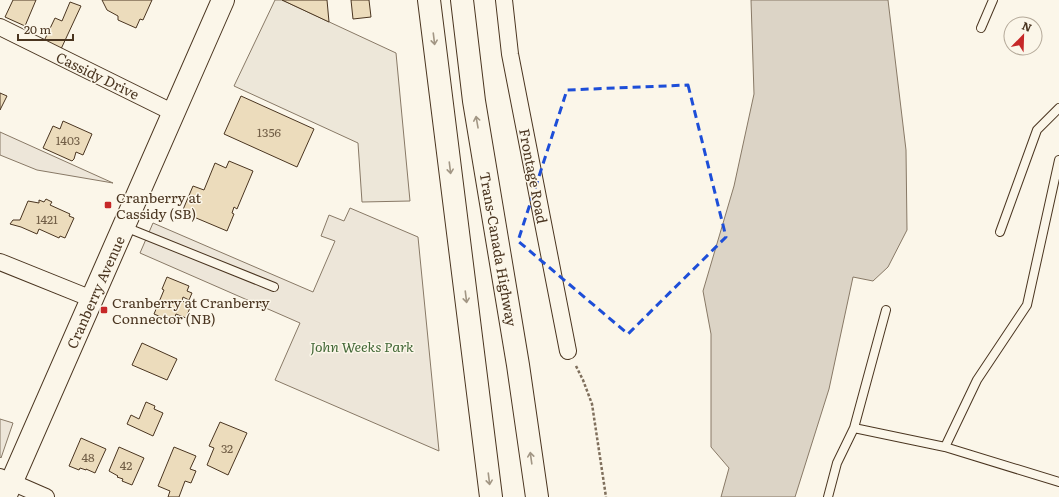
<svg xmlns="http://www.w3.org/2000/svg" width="1059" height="497" viewBox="0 0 1059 497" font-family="Literata,serif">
<rect width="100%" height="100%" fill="#fbf6e9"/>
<path fill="#ede6d9" stroke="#887966" d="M0,132L113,183L37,170L0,155Z
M350,208L418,237L439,451L275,380L300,323L140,253L153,223L313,292L335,241L321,236L329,215L344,221Z
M0,419L13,423L1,458L0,457Z"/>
<path fill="#ede7d9" stroke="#887966" d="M275,0H282L396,53L410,201L362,202L358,143L234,86Z"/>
<path fill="#dcd4c6" stroke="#887966" d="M751,0H888L906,150L907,230L888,267L873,281L853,277L829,389L795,497H721L729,468L711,447V334L703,291L734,186L754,94Z"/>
<path fill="#ecdcbc" stroke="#4a3520" d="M13,0H36L25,26L5,17Z
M102,0H152L143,20L140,19L136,28L118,20V16L107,10Z
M282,0H327L329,22Z
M351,0H369L371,17L353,19Z
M70,2L81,6L61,49L44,41L55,18L62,21Z
M0,93L7,96L0,110Z
M241,96L314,129L297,167L224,134Z
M63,121L92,134L83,155L76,152L74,159L72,161L43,148L53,126L60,129Z
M229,161L253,171L237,209L234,207L232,213L234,214L227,231L182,212L193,186L204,190L215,163L226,168Z
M46,199L52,202L50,205L70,214L69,216L74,218L65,238L60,236L59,238L39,229L37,234L21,227L10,224L13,220H20L28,201L39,203V200L44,202Z
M167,277L189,286L187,291L192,293L189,300L183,297L182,301L191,305L186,318L176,314L173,322L154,314L164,290L162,289Z
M142,343L177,359L167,380L132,365Z
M146,402L155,406L154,409L163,413L153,436L127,424L131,415L139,419Z
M220,422L247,433L228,475L207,465L214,448L209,446Z
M81,438L106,449L95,473L86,469V470L80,468L79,470L69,466Z
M119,447L144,458L132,485L122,481L123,479L117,477L118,476L109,471Z
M174,447L196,456L190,469L196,471L191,483L185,481L179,497H168L170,491L158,486Z"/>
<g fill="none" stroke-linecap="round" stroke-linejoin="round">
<g stroke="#4a3520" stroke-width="10">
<path id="lane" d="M981,28L993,0
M125,227L274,287
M1000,232L1037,130L1059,108
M854,428L945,447L1059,482
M945,447L977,380L1027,305L1059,160
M828,497L837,463L854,428L886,310"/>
</g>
<g stroke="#4a3520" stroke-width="18">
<path id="street" d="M504,0L510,54L568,351
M0,27L174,113
M0,262L92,299
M0,477L46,497"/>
</g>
<g stroke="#4a3520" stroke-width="24">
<path id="secondary" d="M5,497L223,0"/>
</g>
<g stroke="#4a3520" stroke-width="24">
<path id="highway" d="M429,0L491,497
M462,0L474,101L518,365L537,497"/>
</g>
<path stroke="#7f6f5c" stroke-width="2.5" stroke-dasharray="3 2" stroke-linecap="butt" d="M576,366L583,380L592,404L606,497"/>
<use href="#lane" stroke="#fbf6e9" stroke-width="8"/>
<use href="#street" stroke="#fbf6e9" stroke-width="16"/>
<use href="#secondary" stroke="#fbf6e9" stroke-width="22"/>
<use href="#highway" stroke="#fbf6e9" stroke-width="22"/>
</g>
<defs><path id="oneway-shaft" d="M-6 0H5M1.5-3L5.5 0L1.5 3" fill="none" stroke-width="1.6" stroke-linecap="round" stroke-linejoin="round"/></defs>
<g stroke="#a29684">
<use href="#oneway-shaft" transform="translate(434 39) rotate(83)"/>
<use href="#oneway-shaft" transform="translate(477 122) rotate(-100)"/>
<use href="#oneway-shaft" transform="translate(450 168) rotate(83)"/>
<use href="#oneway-shaft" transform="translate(466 297) rotate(83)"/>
<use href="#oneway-shaft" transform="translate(531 458) rotate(-98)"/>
<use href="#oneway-shaft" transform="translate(489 479) rotate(83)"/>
</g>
<path fill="none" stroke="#1d4ed8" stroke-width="3" stroke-dasharray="8 5" stroke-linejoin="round" d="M688,85L726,237L628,334L518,241L567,90Z"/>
<g fill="#c62828" stroke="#fbf6e9" stroke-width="1.5">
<rect x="104" y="201" width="8" height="8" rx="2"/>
<rect x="100" y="306" width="8" height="8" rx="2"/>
</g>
<g text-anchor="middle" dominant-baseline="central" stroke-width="3" stroke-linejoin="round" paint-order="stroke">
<g font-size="12" fill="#725f47">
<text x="269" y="132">1356</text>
<text x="68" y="140">1403</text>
<text x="47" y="219">1421</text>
<text x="227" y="448">32</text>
<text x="88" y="457">48</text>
<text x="126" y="465">42</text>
</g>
<g font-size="14" fill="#4a3520" stroke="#fbf6e9">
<text transform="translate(98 75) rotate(26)">Cassidy Drive</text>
<text transform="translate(534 176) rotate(79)">Frontage Road</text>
<text transform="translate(499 249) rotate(80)">Trans-Canada Highway</text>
<text transform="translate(95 292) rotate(-66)">Cranberry Avenue</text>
</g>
<g font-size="14" fill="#4a3520" stroke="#fbf6e9" text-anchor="start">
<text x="116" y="197">Cranberry at<tspan x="116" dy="16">Cassidy (SB)</tspan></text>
<text x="112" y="302">Cranberry at Cranberry<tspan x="112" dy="16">Connector (NB)</tspan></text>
</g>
<g font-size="14" font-style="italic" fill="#436837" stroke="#fbf6e9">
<text x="362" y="346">John Weeks Park</text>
</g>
</g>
<g transform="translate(1023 36) rotate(23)"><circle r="19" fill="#fbf6e9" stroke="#b4a999"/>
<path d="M0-3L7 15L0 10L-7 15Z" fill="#c62828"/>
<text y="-6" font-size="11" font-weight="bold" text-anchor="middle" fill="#4a3520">N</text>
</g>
<path d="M18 34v6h55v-6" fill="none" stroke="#4a3520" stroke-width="2"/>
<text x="24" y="34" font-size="12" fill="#4a3520" stroke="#fbf6e9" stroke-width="3" paint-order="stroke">20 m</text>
</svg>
